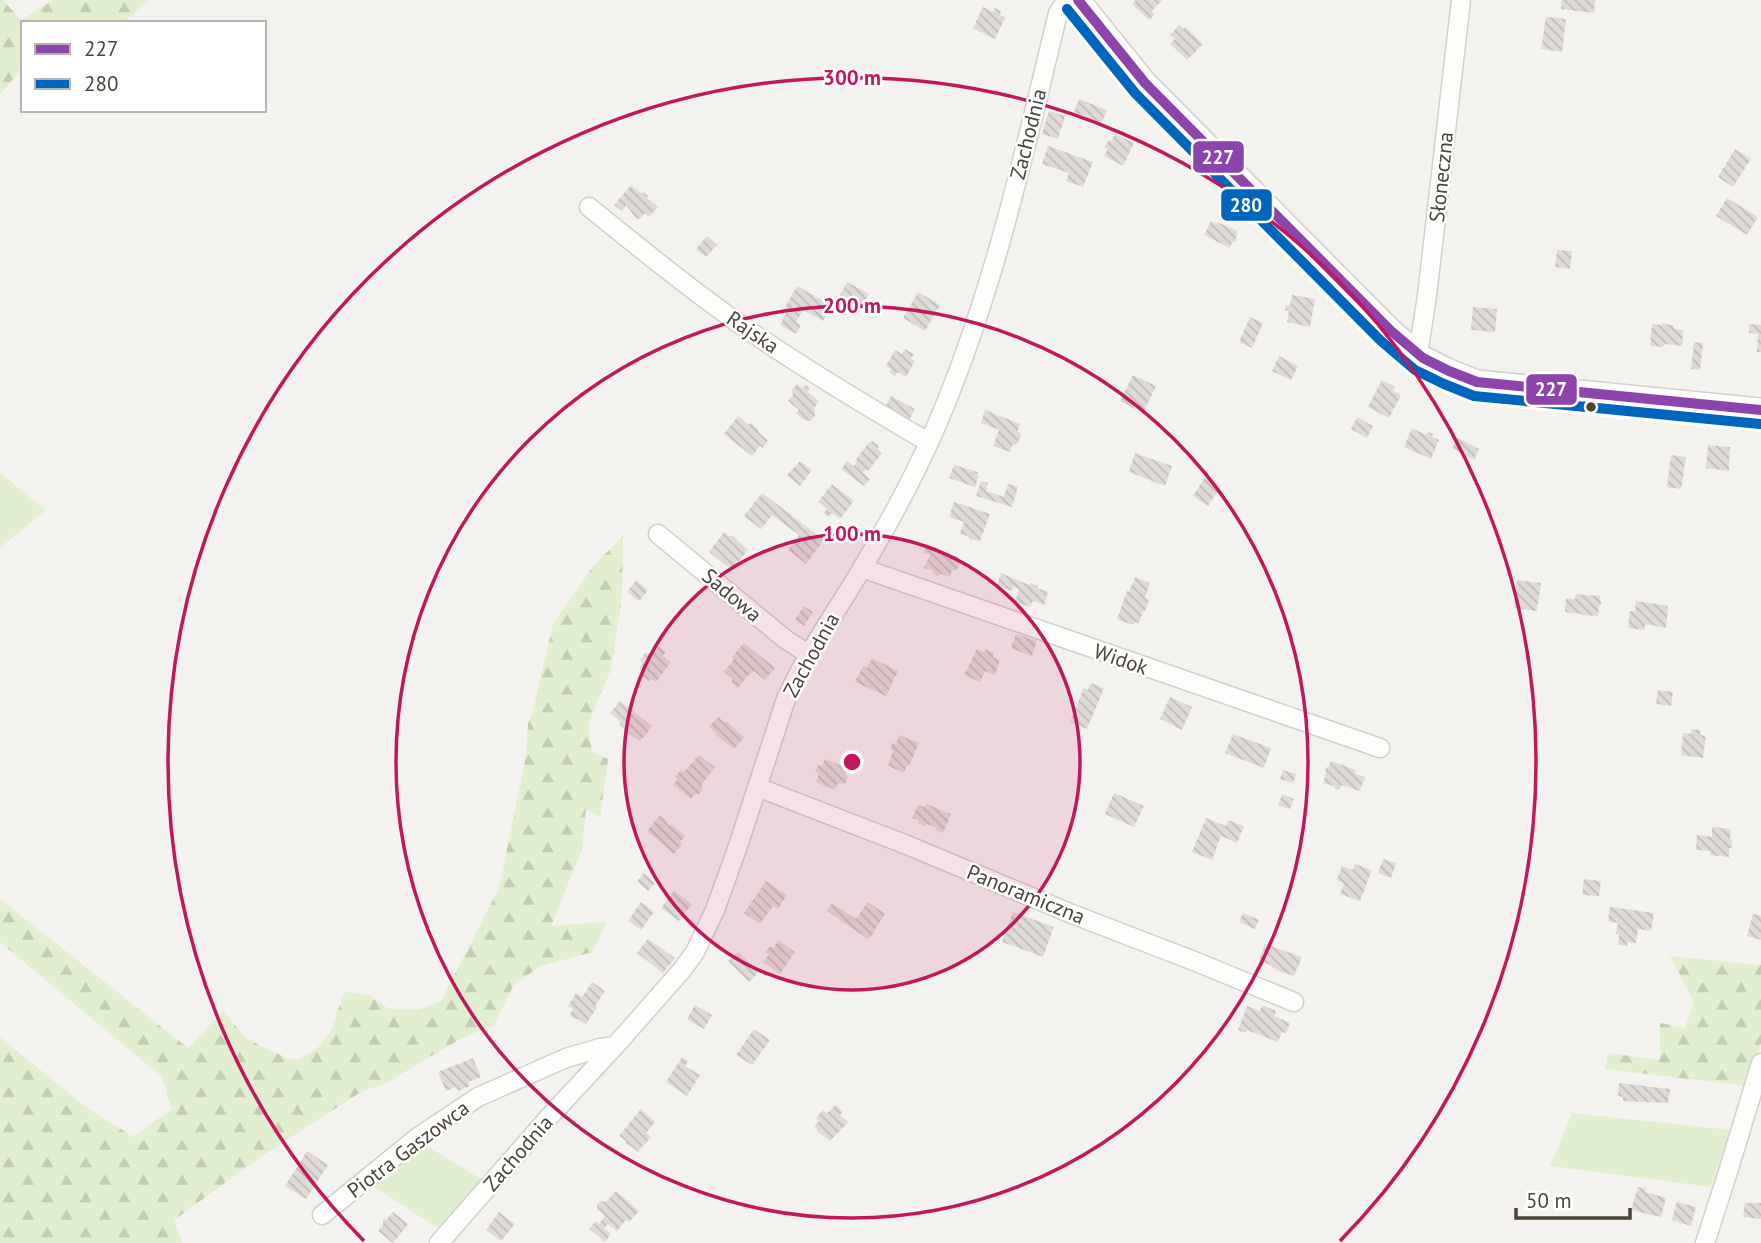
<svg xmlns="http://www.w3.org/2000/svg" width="1761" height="1243" viewBox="0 0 1761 1243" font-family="'PT Sans',sans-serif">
<defs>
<pattern id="forest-firs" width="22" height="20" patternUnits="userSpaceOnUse" patternTransform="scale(1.75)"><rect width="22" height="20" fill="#e1eecf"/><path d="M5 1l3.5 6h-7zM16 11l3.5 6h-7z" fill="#c3cdb2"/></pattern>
<pattern id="building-back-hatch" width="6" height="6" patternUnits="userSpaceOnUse" patternTransform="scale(1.75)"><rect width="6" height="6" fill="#dedbd6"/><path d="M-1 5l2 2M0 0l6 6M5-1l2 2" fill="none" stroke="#c0bdb8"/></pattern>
</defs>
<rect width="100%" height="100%" fill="#f4f2ee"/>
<path fill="#e1eecf" d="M0,473L46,510L0,548Z
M1572,1113L1730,1130L1711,1187L1550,1166Z
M420,1142L481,1179L442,1231L370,1184Z"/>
<path fill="url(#forest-firs)" d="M0,0H3L21,20L53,0H150L122,23H23V67L0,95Z
M623,536L622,596L611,669L588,724L592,751L608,759L600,818L586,808L582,849L551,926L606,922L593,952L540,966L513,986L494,1025L464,1037L419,1063L389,1082L361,1092L265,1154L174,1220L182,1243H0V1037L82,1104L133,1137L172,1109L162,1077L0,942V899L188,1048L223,1011L247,1039L289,1059L297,1060L316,1050L331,1031L344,992L369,995L387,1008L395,1009L419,1010L441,1001L499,888L525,761L528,724L533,711L553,624L594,565Z
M1670,956L1761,965V1043L1747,1086L1605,1069L1608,1053L1660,1060V1023L1685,1028L1694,1002Z"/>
<path fill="url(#building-back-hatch)" d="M1136,0H1162L1152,11L1155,14L1149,20L1132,4Z
M1562,0H1595L1594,13L1561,9Z
M983,7L993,12L995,8L1001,11L1000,15L1005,18L995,39L973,28Z
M1546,17L1566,19L1562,52L1541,49Z
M1179,25L1183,29L1185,27L1203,44L1187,60L1170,44L1175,39L1170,35Z
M1079,99L1107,110L1102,123L1074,112Z
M1049,111L1065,116L1058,139L1042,134Z
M1115,134L1134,143L1123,166L1104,156L1108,149L1104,147L1108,141L1111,142Z
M1048,146L1093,162L1083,187L1066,181L1069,173L1042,164Z
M1735,149L1751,159L1733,187L1718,177Z
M631,185L642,194L643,192L648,196L647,198L658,207L649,217L645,213L640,219L636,218L626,205L622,211L614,205Z
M1727,198L1758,217L1747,235L1716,216Z
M1211,221L1218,224L1219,223L1238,231L1235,242H1232L1230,248L1204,235Z
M707,236L717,245L706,257L696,249Z
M1557,250L1572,251L1570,269L1555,267Z
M847,282L869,294L860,310L839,297Z
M797,286L832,306L823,321L803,310L796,322L801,325L796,334L780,325L786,313L783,311Z
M918,292L940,305L925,331L903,318Z
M1292,295L1315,299L1310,327L1287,322L1289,311L1285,310L1286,305L1290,306Z
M1473,307L1497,309L1495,332L1471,330Z
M1250,317L1263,323L1252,348L1239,342Z
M1662,323L1674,326V329L1683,330L1682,346L1664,344V347L1650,346L1652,324L1662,325Z
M1749,324L1761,325V352H1757L1758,334L1749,333Z
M1694,342L1703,343L1700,370L1691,369Z
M905,349L914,354L911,359L915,361L906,377L897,372L895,376L889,372L891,369L886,366L895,350L902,354Z
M1279,356L1298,366L1291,380L1272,371Z
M1133,375L1156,386L1143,413L1120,401Z
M1382,380L1395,387L1393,391L1401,395L1389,418L1368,407Z
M797,384L802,388L806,385L809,388L808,392L819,401L814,408L815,416L810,421L804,420L796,413L799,410L788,401L793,395L792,390Z
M891,396L915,409L907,424L885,408Z
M985,410L1020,424L1017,432L1020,433L1021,437L1016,445L1013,444L1010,452L993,446L999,430L981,423Z
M738,416L749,425L750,423L759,430L758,432L768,440L763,448L760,446L752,456L724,434Z
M1357,417L1373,426L1367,438L1351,429Z
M1412,428L1426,435L1428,432L1433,434L1432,437L1439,440L1431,459L1404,447Z
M1458,438L1479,449L1474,460L1452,448Z
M872,441L879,446L877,449L882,453L868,471L866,469L863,473L870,479L864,486L841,469L847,461L854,466L857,462L855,461L869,442L870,443Z
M1708,445L1730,447L1729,471L1706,468Z
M1135,453L1172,466L1165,486L1129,472Z
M1671,455L1686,457L1681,489L1667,487Z
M800,461L812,470L800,486L787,475Z
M954,465L978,472L977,475L979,476L975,487L949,478Z
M1205,477L1221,487L1208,506L1193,496Z
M981,481L988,483L986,491L1004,497L1008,484L1018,487L1012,507L976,496Z
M832,484L854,501L840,519L832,513L828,517L824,513L827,509L818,502Z
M762,493L824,540L806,564L788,550L799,535L772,515L761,529L744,516Z
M954,502L990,514L980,541L970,539L968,536L960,534L964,522L949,517Z
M724,532L731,537L732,535L748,550L732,570L709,552Z
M926,544L940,549L939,550L958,557L960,563L958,568L954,571L952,570L950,577L941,574L937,576L933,574L932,570L924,568L930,555L923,553Z
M1001,573L1029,585L1030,583L1038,586L1037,588L1048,592L1044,605L1033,601L1030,607L1015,602L1019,589L1014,587L1012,591L997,586Z
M1135,577L1150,583L1145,598L1149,600L1145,611H1143L1139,623L1135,622L1133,625L1117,619L1127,591L1129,592Z
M636,580L648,590L639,601L627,592Z
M1517,580L1541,583L1537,611L1514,608Z
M1576,594L1600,596L1601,604L1599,606L1598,616L1582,615V614L1565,612L1566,598L1575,599Z
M1636,601L1668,606L1666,628L1645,624L1644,630L1628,628L1630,611H1635Z
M804,606L813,612L804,626L795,619Z
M1016,634L1037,641L1032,656L1011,648Z
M744,643L775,668L765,680L754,671L752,673L751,672L738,688L731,682L733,679L724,672L734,659L732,657Z
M658,646L666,652L663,656L671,662L656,682L651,679L649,681L641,675L643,673L639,669L643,663L640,660L646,652L650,655Z
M977,649L984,652L985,649L994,653L993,657L1000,660L995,675L985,671L980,682L964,675Z
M872,658L898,671L886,696L855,682L863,666L867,668Z
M1091,683L1104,688L1087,729L1070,722L1084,688L1088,690Z
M1658,690L1673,692L1671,706L1656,704Z
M1170,697L1192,707L1182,730L1160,719Z
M620,701L652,726L645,736L639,741L624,730L625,729L619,724L621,722L610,713Z
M718,717L725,723L726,721L744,737L734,749L715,734L716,732L709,727Z
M1691,729L1700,730V735L1706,736L1703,758L1681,755L1683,733L1691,734Z
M1233,734L1271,748L1264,768L1225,753Z
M899,735L919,743L909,766L907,765L904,773L888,766L893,750L890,749L892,743L896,744Z
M699,755L715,767L705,780L701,786L703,788L698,795L696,793L691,799L673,785L678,779L675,777L681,770L684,772Z
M825,759L848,768L845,774L848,777L845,784L838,783L835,790L816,782L819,774L815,772L818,765L822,766Z
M1331,761L1356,770L1355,774L1365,777L1360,791L1341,785L1340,789L1337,790L1333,786L1323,783L1326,773V768L1329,766Z
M1283,770L1296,774L1293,783L1280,779Z
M1114,793L1144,806L1134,827L1105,814Z
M1282,794L1294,799L1290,809L1278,805Z
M926,804L951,814L943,833L936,830L937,828L927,824L926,826L918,823L920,821L912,818L918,805L925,807Z
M660,815L667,821L666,822L670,826L671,824L685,836L680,842L682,844L674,854L647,831Z
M1206,818L1226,826L1228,820L1244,826L1237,843L1221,836L1212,860L1192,852Z
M1712,827L1731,829L1730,840L1732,841V848H1729V857L1710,855V851L1696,850L1697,835L1712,837Z
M1383,859L1396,863L1391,878L1378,873Z
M1355,864L1372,870L1360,901L1340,894L1344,884L1337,880L1342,866L1353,870Z
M644,873L655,883L648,891L637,881Z
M1584,879L1601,881L1599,896L1582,895Z
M766,881L787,895L778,909L773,906L760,924L744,913Z
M674,891L692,904L679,921L661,908Z
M641,902L654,912L641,930L628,921Z
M868,902L885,914L874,931V933L868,939L827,911L832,903L856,919Z
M1610,907L1654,913L1651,931L1638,929L1636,943L1627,942V946L1618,945L1619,934H1616L1618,923L1608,921Z
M1013,912L1054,927L1043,957L1002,942Z
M1243,913L1259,920L1255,929L1239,922Z
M1753,914L1761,916V940L1747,936Z
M648,939L675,958L663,973L637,953Z
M778,940L795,952L780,974L763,962L769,954L765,952L770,946L773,948Z
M1265,944L1302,957L1294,976L1276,970V969L1272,967V966L1259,960Z
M738,952L759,972L749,982L728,961Z
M592,982L605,991L595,1006L597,1008L586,1024L578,1019H575L571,1017L570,1014L573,1009L568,1006L576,993L582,997Z
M695,1005L712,1015L704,1029L687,1019Z
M1262,1005L1276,1011L1274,1016L1290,1023L1286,1033L1282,1032L1278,1042L1247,1030L1246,1033L1238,1030L1247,1006L1260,1011Z
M754,1029L770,1040L752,1065L736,1055Z
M682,1057L688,1061L685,1066L700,1075L687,1096L666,1082Z
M473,1058L481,1077L468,1082L470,1086L458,1091L456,1087L446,1091L438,1072Z
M1619,1083L1670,1089L1668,1103L1623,1101V1097L1618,1096Z
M836,1105L843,1112L840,1115L848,1122L830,1141L817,1131L818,1130L814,1126L819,1121L816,1118L823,1110L827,1113Z
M641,1109L655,1122L646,1133L651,1137L638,1152L632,1147L626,1144V1141L619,1136Z
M307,1151L328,1165L306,1199L285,1186Z
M1638,1187L1646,1189L1645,1192L1666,1198L1661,1217L1631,1210Z
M616,1191L639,1211L629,1222L626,1220L617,1231L608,1224L604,1228L611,1234L605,1242L589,1229L596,1221L599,1224L605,1216L597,1209V1205L600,1201L606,1202Z
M1677,1202L1696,1207L1691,1226L1672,1220Z
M1745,1203H1761V1219L1743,1217Z
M393,1212L408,1224L393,1243L378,1231L383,1225V1220L387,1219Z
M499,1212L515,1224L501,1241L486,1230Z"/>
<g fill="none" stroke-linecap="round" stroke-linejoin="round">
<g stroke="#d2d0cb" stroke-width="21">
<path id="minor" d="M589,207C642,250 695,293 751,332C808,371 868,407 928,442
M1418,354L1427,296L1461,0
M658,534L785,639L808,654
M862,568L1380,748
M757,787L907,845L1072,914L1194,961L1294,1002
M322,1215L418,1137L478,1097L566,1058L600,1048L615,1046
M439,1243L550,1116L615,1046L682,970L695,952L715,910L737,849L785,702C805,655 835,614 861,570C888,525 914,477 935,429C993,296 1024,153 1058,13L1067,0
M1705,1243L1727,1175L1761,1063"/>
</g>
<g stroke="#d2d0cb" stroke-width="26">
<path id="tertiary" d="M1078,0L1145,83L1391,331L1423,358L1449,371L1477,382L1761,410"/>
</g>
<use href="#minor" stroke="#fdfdfc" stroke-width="18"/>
<use href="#tertiary" stroke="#fdfdfc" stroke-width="23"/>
<g stroke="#fff" stroke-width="16">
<path id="bus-1" d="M1078,0L1145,83L1391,331L1423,358L1449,371L1477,382L1761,410"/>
</g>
<g stroke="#fff" stroke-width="16">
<path id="bus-2" d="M1067,9L1135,93L1381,341L1415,370L1444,384L1474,396L1760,424"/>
</g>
<use href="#bus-1" stroke="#8e44ad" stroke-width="10"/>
<use href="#bus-2" stroke="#0065bd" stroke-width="10"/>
</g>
<circle cx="852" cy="762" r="228" fill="#c2185b" fill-opacity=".12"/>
<g fill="none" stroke="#c2185b" stroke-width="3.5">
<circle cx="852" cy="762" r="228"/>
<circle cx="852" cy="762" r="456"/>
<path d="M364 1241A684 684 0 1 1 1340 1241"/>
</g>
<circle fill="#4b4439" stroke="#fff" stroke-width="2.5" cx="1591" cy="407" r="6"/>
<g text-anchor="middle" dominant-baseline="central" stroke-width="5" stroke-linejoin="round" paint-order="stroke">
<g font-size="21" fill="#4b4439" stroke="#fff">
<text transform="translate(1028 134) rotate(-76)">Zachodnia</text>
<text transform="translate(1441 177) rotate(-84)">Słoneczna</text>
<text transform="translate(753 332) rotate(34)">Rajska</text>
<text transform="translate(732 595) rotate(40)">Sadowa</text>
<text transform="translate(811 655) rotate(-61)">Zachodnia</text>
<text transform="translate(1121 659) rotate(19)">Widok</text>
<text transform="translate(1026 894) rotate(22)">Panoramiczna</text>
<text transform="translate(408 1149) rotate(-37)">Piotra Gaszowca</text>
<text transform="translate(518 1153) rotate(-49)">Zachodnia</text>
</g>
</g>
<circle cx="852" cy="762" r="10" fill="#c2185b" stroke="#fff" stroke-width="3.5"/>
<g font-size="21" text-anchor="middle" font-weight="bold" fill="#c2185b" stroke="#fff" stroke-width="5" stroke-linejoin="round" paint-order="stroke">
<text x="852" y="85">300 m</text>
<text x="852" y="313">200 m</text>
<text x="852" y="541">100 m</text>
</g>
<g stroke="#fff" stroke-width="2.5">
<rect x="1192" y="140" width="53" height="34" rx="7" fill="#8e44ad"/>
<rect x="1220" y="188" width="53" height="34" rx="7" fill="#0065bd"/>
<rect x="1525" y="373" width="53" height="33" rx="7" fill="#8e44ad"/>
</g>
<g font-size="19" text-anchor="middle" font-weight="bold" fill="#fff">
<text x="1218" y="164">227</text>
<text x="1246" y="212">280</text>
<text x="1551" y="396">227</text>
</g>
<rect x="21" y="21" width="245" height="91" fill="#ffffff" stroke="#b7b4b0" stroke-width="2"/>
<rect x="35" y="44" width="35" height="10" fill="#8e44ad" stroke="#b7b4b0" stroke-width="2"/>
<text x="84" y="56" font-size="21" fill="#4b4439">227</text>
<rect x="35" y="79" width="35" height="10" fill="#0065bd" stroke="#b7b4b0" stroke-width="2"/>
<text x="84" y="91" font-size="21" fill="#4b4439">280</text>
<path d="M1516 1208v10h114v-10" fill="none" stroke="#4b4439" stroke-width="3.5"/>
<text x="1526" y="1208" font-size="21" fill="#4b4439" stroke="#ffffff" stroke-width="5" paint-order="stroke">50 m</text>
</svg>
